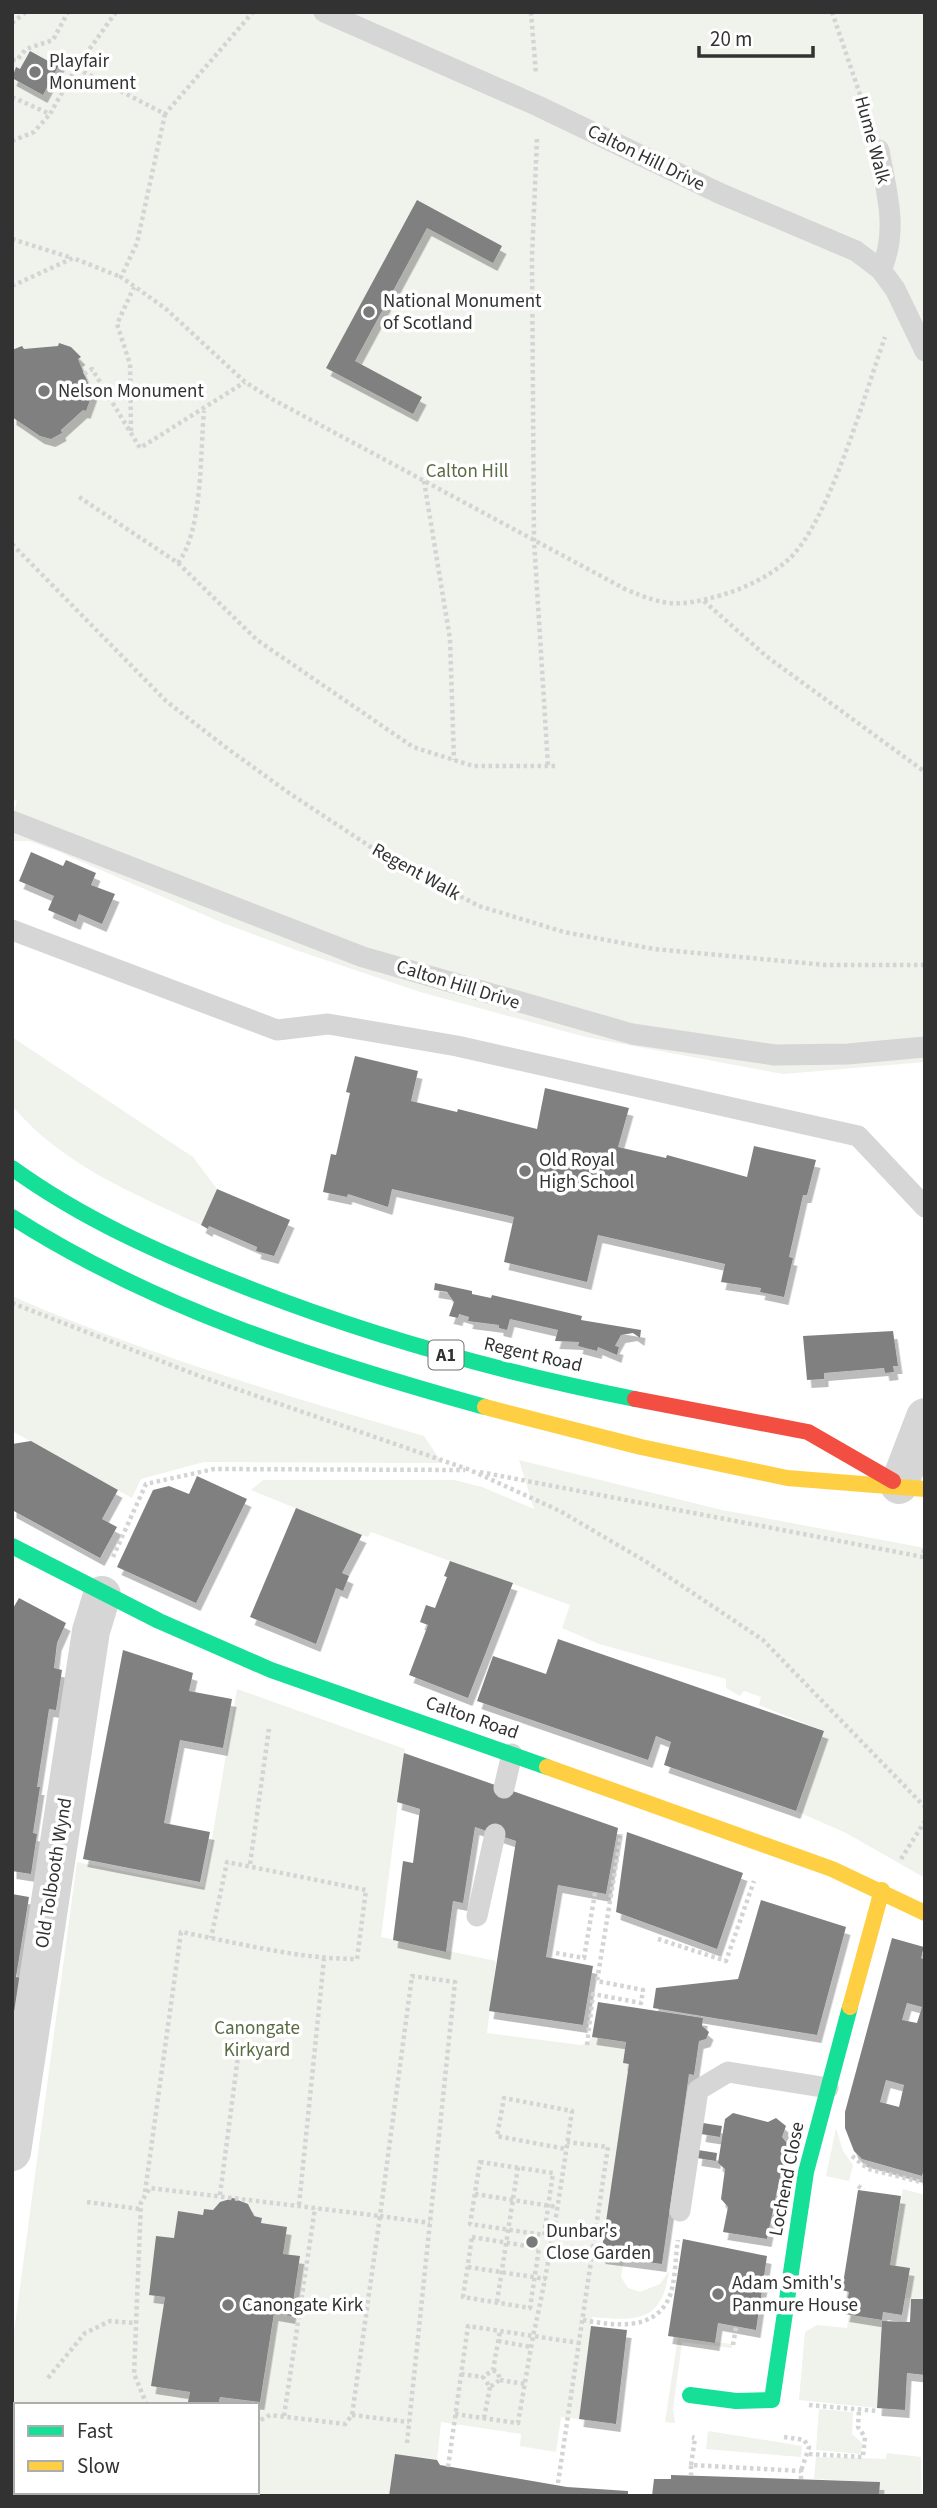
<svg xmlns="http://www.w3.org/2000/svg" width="937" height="2508" viewBox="0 0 937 2508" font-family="'Source Sans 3',sans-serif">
<defs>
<filter id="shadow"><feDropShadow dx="4.5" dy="8" stdDeviation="0" flood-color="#0004"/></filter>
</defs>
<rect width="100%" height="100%" fill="#fff"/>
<path fill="#f0f2ec" d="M12,12H925V1062L783,1074L586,1037L420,992L296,950L223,923L57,851L29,841H12V820L17,801L12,799Z
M12,1037L193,1157L217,1189L201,1225C131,1192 64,1166 12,1106Z
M12,1296C145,1354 285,1396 424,1436L442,1463L204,1462L141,1479L132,1498L12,1431Z
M519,1460L722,1510L925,1548V1878L846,1833L796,1811L824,1731L759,1705L761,1697L744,1691L740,1696L726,1688V1679L599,1644L562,1628L570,1605L371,1532L368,1537L359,1534L251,1490L263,1480H454L482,1487L534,1509Z
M237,1689L405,1749L381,1937L496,1961L487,2033L581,2045L587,2044L592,2037L626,2042L623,2063L629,2064L624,2259L621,2277L628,2288L640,2292L660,2284L669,2271C662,2323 636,2321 592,2317L579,2419L561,2417L556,2452L520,2446L521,2434L441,2422L437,2460L395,2454L389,2496L247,2495L246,2492H257V2405H218L220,2397L260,2401L274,2313L291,2315L300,2257L283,2254L261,2223L262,2218L254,2216L245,2202C232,2196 221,2198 213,2210L204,2209L203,2215L178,2211L174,2238L156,2236L149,2294L165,2297L152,2385L190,2392L189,2402L205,2405H16V2417H12V2347L77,1862L204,1887Z
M836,2128L843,2151L853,2165L849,2181L826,2176Z
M903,2189L925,2195V2299L905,2298L910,2268L890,2265Z
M849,2314L882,2320L877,2408L799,2400L805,2332L817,2325L847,2328Z
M678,2337L732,2344V2348L682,2342L673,2409L675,2423L665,2422Z
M819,2409L853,2412L852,2434L862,2443L861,2454L816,2450Z
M708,2431L802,2446L801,2457L706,2449Z
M887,2453L921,2457L922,2496H879V2482L814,2479L816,2457L886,2459Z"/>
<path fill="#808080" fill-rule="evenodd" filter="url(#shadow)" d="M30,51L50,62L52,57L61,61L43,95L12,78L16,67L20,69Z
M417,200L502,246L493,263L427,228L355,361L422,397L413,414L326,368Z
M59,343L71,347L81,357L78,359L84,374L90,388L94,389L86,411L83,410L61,430L62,433L51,439L40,436L12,417V350L22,346L24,349L58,346Z
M31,852L63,866L66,860L96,873L91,885L115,894L102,924L79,914L76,922L48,910L54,896L19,881Z
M355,1056L418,1071L411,1101L457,1112L458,1109L537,1129L545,1088L629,1108L618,1147L666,1158L667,1155L747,1177L754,1146L816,1160L807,1195H803L789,1257L793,1258L784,1297L760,1292L761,1288L721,1282L725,1264L598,1235L587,1282L545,1272L504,1262L514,1217L392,1189L388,1207L348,1194L347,1197L323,1192L331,1154L336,1155L350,1093L346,1092Z
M217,1189L290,1220L274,1256L256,1251L257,1247L209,1226L208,1229L201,1225Z
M435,1283L472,1291V1294L491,1298L492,1295L582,1316L581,1320L641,1330L640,1338L633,1333L621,1335L615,1346L619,1347L617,1355L598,1347L597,1351L578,1346L579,1342L555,1341L558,1330L510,1319L507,1330L499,1328V1325L468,1321L469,1317L459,1314L458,1318L449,1316L454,1302L447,1292L434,1290Z
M893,1331L898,1366H893L894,1372L885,1373L884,1368L824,1373V1379L807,1380L803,1336Z
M31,1441L118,1490L102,1519L117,1527L100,1558L12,1510V1444Z
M197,1476L247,1499L196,1603L117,1567L153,1490L169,1486L189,1494Z
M296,1508L362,1535L342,1573L349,1576L343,1591L336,1588L316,1644L250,1617Z
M450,1561L513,1583L468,1698L409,1675L428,1625L420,1622L426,1605L435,1608L447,1577L444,1576Z
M19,1598L66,1623L57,1643L54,1668L62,1670L56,1710L49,1709L37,1787H40L33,1833L37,1834L31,1874L12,1871V1610Z
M558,1639L824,1731L796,1811L664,1765L671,1742L656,1736L648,1760L477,1701L493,1656L546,1674Z
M123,1650L193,1673L189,1691L232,1699L223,1748L180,1740L164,1823L210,1832L200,1882L83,1859Z
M404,1753L618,1828L606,1894L558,1885L546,1957L593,1966L583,2025L489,2011L516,1841L475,1827L463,1903L453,1901L446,1952L393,1940L403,1861L413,1863L420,1809L397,1802Z
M627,1832L743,1873L717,1949L616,1912Z
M12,1894L29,1897L16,1977L21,1978L12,2025Z
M761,1900L846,1927L817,2035L653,2008L656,1988L738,1979Z
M892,1938L924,1947L921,1958L925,1960V2164L922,2176L862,2159L854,2151L845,2128V2112ZM907,2003L922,2007L917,2023L902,2020ZM886,2080L904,2085L899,2107L880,2102Z
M598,2002L703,2018L702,2026L709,2032L706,2039L699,2041L694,2075L689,2074L662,2264L601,2256L629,2064L623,2063L626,2042L592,2037Z
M733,2113L768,2122L776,2118L786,2126L782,2137L787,2143L767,2239L723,2232L728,2207L721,2199L725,2169L718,2163L725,2119Z
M703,2123L722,2126L720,2137L701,2134Z
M698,2150L717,2153L716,2161L697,2158Z
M858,2190L901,2196L890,2265L910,2268L902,2315L883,2312L882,2320L845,2314L849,2292L842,2290Z
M233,2198L248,2204L254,2216L262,2218L261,2223L287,2227L283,2254L300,2256L291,2316L274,2313L260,2402L220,2397L218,2405L188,2402L190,2392L151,2386L165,2297L149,2295L156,2236L174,2238L178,2211L203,2215L204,2209L213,2210L220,2202Z
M683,2239L767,2256L756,2330L718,2323L715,2343L668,2336Z
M911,2299H925V2375L907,2373L905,2410L877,2408L882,2321L910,2322Z
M591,2326L627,2330L616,2424L579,2419Z
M12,2417H16V2461H12Z
M395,2454L437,2460L440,2465L567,2487L628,2491V2496H389Z
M671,2475L880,2482L879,2496H652L654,2479H671Z"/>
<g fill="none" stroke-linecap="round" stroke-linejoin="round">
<path stroke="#d4d4d4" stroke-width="4.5" stroke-dasharray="3.5 3.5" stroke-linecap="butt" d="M116,12L76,68L165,114L253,12
M531,12L536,74
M832,12L870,124
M12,23L26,12
M12,60H17L26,49L53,40L68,12
M12,97L50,114L76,68
M165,114L137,243L121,277L165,308L245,382L272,399L625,589C667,607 678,607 722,595C745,588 770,576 788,560C829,523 865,393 885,337
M537,139L532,257L534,540L548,766
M12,141L34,132L50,114
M12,239L72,258
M12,286L73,258L121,277
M84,374L92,369L140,448L245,382
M131,431L130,364L117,324L134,287
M424,481L450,639L454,760
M79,497L178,563L257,640L413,747L473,766H557
M12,544L166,701L224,746L289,793L386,857L479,906L564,932L654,949L826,965H925
M178,563C203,530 200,454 204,411
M704,601L766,656L925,772
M12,1303L202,1377L470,1470L560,1511L645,1561L763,1640L925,1807
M480,1472L923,1557L925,1545
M113,1557L146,1484L214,1469L465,1470
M901,1859L925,1821
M250,1864L269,1729
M658,1939L726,1961L754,1881
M556,1953L584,1958L595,1893
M587,2045L593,1994L641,2003L643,1990L597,1981L621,1834
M852,2156L868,2169L925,2183
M480,2162L553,2173L544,2235L470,2224Z
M858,2186L864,2190
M145,2192L181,1932C239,1943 298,1959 357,1959L366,1890L227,1862L211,1938
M475,2194L557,2207
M220,2195L238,2056
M87,2202L140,2209
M299,2205L324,1959
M472,2237L539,2248L530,2308L463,2297Z
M468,2267L546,2279
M497,2302L518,2167
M583,2320C611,2325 652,2332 668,2300C676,2284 675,2257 678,2240
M498,2341L531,2347
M733,2345L736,2327
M493,2370L498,2373L500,2380L490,2387L483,2377L493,2370L500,2331
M461,2374L483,2377
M48,2378L85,2333L110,2321L136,2323
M500,2380L525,2384
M147,2405L134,2374L141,2202L150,2188L380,2216L352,2415L345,2424L270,2415L257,2422
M809,2405L877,2411
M455,2414L518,2423L533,2336L580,2343
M352,2415L409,2422
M284,2416L315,2208
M484,2418L490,2387
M784,2437L804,2440L809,2447L801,2471
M407,2443L455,1982L412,1976L380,2216L430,2223
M809,2454L863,2457L865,2437L858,2427L859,2410
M12,2465L16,2466
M691,2465L695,2438L692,2437
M448,2467L468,2326L533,2336C550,2262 561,2186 572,2111L504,2098L497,2136L566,2149
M691,2476V2465L801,2471V2479
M558,2483L608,2147L567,2142
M191,2496L192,2492"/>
<path stroke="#d6d6d6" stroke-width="21" d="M324,12L538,106L719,193L856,251L881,270L895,289L925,351
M879,150C886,191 899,230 881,270
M12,821L363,957L632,1034L775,1055L848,1054L925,1047
M12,930L277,1030L328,1024L457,1046L858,1136L925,1207
M504,1788L512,1754
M477,1916L495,1834
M680,2211L698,2090L728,2072L828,2088"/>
<path stroke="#d6d6d6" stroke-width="38" d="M899,1485L925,1417
M12,2152L91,1631L102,1595"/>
<path stroke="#16e098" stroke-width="16" d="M12,1168C81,1218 159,1253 238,1284C366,1335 499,1372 635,1399
M12,1217C158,1310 320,1361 485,1407
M12,1546L159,1621L271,1670L547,1767
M690,2395L736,2401L772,2400L806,2172L850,2007"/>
<path stroke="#ffcf43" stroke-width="16" d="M485,1407L641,1447L787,1478L925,1489
M547,1767L832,1869L925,1913
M850,2007L882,1890"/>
<path stroke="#f24e42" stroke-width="16" d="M635,1399L808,1432L893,1481"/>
</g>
<g fill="#7a7a7a" stroke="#fff" stroke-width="2.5">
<circle cx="35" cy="72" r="7"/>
<circle cx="369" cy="312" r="7"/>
<circle cx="44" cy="391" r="7"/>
<circle cx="525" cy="1171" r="7"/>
<circle cx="532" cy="2242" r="7"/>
<circle cx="718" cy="2294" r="7"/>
<circle cx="228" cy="2305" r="7"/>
</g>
<g text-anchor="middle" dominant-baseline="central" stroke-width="7" stroke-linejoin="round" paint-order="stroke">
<rect fill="#fff" stroke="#707070" stroke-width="2" x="428.5" y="1340.5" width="35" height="29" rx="5"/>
<g font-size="18" font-weight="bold" fill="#323232">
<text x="446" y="1355">A1</text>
</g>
<g font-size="19" fill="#323232" stroke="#fff" text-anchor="start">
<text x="49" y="61">Playfair<tspan x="49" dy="22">Monument</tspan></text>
<text x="383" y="301">National Monument<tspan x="383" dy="22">of Scotland</tspan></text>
<text x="58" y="391">Nelson Monument</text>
<text x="539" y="1160">Old Royal<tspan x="539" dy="22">High School</tspan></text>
<text x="546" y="2231">Dunbar's<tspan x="546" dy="22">Close Garden</tspan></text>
<text x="732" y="2283">Adam Smith's<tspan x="732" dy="22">Panmure House</tspan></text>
<text x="242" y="2305">Canongate Kirk</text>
</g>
<g font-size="19" fill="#323232" stroke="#fff">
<text transform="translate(872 140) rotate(75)">Hume Walk</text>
<text transform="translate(646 158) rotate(26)">Calton Hill Drive</text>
<text transform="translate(416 872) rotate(29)">Regent Walk</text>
<text transform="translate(458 985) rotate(17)">Calton Hill Drive</text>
<text transform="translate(533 1355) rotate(13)">Regent Road</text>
<text transform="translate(472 1718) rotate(19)">Calton Road</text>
<text transform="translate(54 1873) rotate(-81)">Old Tolbooth Wynd</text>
<text transform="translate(787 2179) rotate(-79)">Lochend Close</text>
</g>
<g font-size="19" fill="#596b42" stroke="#fff">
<text x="467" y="471">Calton Hill</text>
<text x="257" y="2028">Canongate<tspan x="257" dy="22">Kirkyard</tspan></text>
</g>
</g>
<rect width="937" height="2508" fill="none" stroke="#323232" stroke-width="28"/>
<rect x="14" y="2403" width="245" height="91" fill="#ffffff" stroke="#adadad" stroke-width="2"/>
<rect x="28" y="2426" width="35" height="10" fill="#16e098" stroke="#adadad" stroke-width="2"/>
<text x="77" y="2438" font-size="21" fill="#323232">Fast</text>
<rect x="28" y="2461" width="35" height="10" fill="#ffcf43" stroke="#adadad" stroke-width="2"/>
<text x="77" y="2473" font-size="21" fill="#323232">Slow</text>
<path d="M699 46v10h114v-10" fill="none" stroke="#323232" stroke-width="3.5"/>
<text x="710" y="46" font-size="21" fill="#323232" stroke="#ffffff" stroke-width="5" paint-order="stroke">20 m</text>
</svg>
